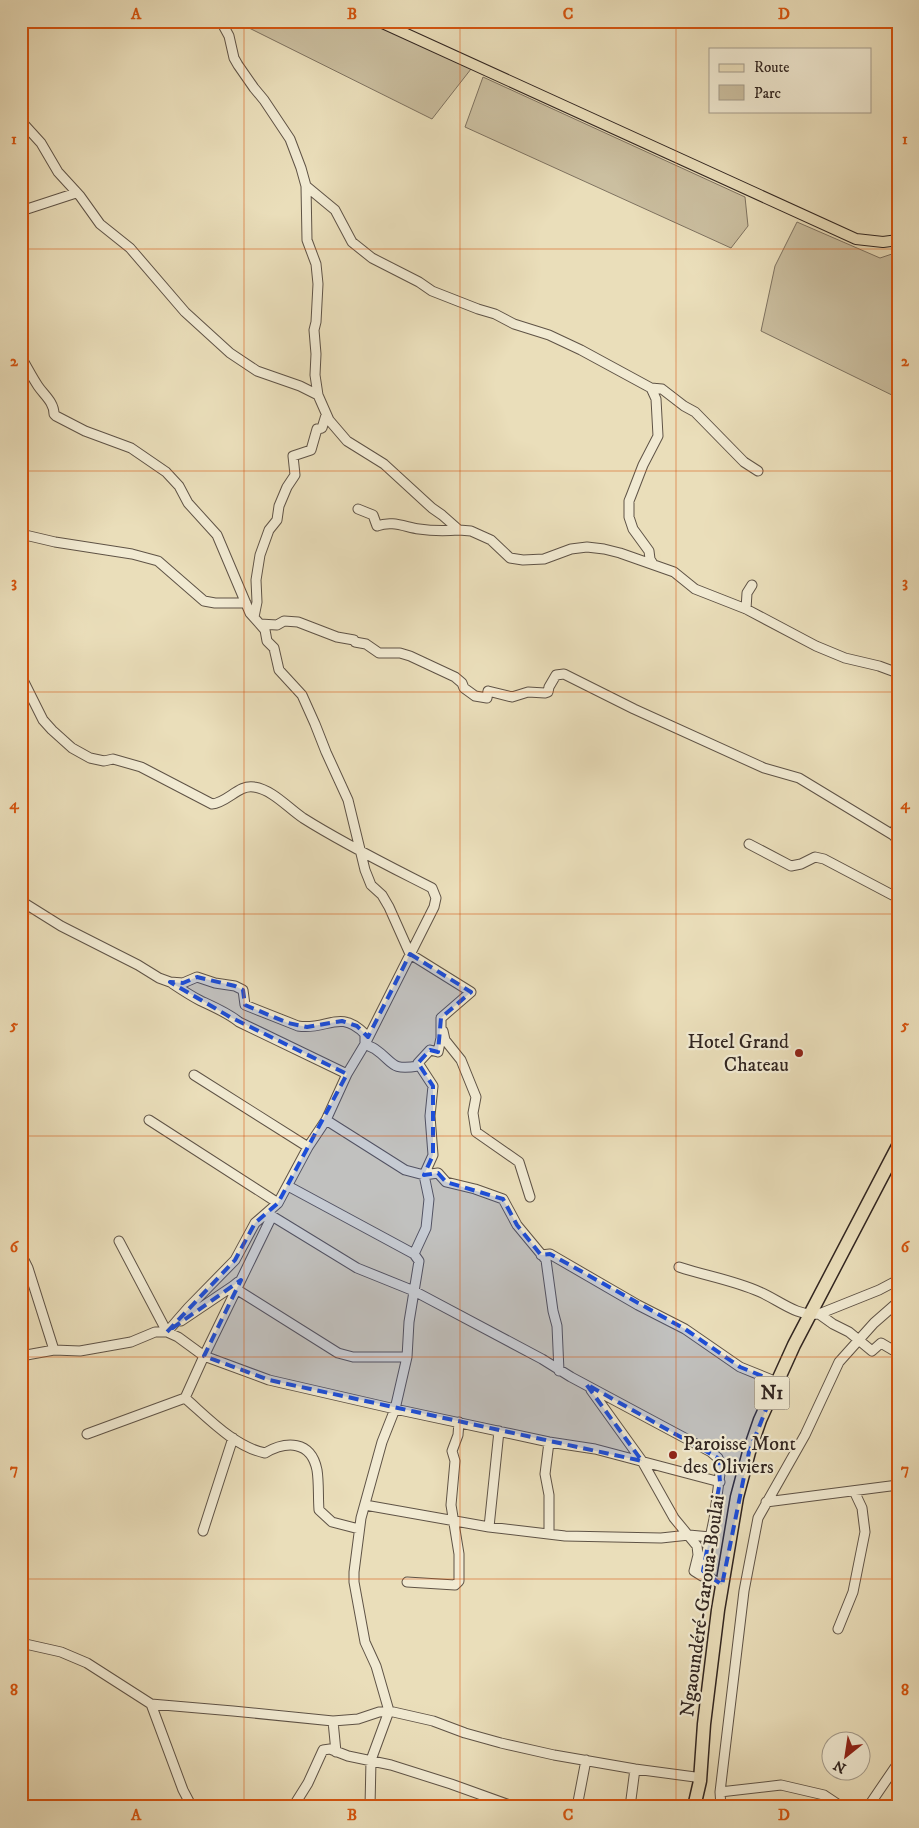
<svg xmlns="http://www.w3.org/2000/svg" width="919" height="1828" viewBox="0 0 919 1828" font-family="'IM FELL DW Pica',serif">
<rect width="100%" height="100%" fill="#eadeba"/>
<filter id="stains"><feTurbulence type="fractalNoise" baseFrequency=".004" numOctaves="4"/><feColorMatrix values="0 0 0 0 .2 0 0 0 0 .09 0 0 0 0 .02 0 0 0 .5 -.17"/></filter>
<radialGradient id="worn" r=".72"><stop offset=".6" stop-color="#630" stop-opacity="0"/><stop offset="1" stop-color="#630" stop-opacity=".3"/></radialGradient>
<path fill="#cbbfa0" stroke="#7e7260" d="M235,21H368L471,69L432,119Z
M483,77L745,197L748,226L731,248L465,127Z
M797,222L880,258L898,252V398L761,331L775,266Z"/>
<g fill="none" stroke-linecap="round" stroke-linejoin="round">
<g stroke="#5f5346" stroke-width="11">
<path id="minor" d="M217,21L223,25L229,36L234,58L238,65L254,88L264,100L290,139L301,168L306,186L307,240L316,264L318,284L316,322L314,330L316,354L315,375L318,395
M21,121L41,143L58,172L80,196L100,224L130,248L185,312L230,353L257,371L300,386L318,395L329,420L347,441L384,464L432,508L442,515L459,530L471,531L491,540L510,558L523,560L544,559L571,549L587,547L604,549L620,553L674,572L695,589L746,609L816,646L845,658L879,666L898,673
M306,186L335,210L352,242L372,258L419,282L432,291L478,309L495,314L514,324L549,335L581,350L651,388L656,399L658,436L643,465L631,496L629,501V517L633,529L649,551L650,559L653,564
M21,211L76,193
M21,357C27,367 32,377 38,386C44,395 54,402 54,414L56,416L85,431L131,448L166,472L179,486L188,503L217,535L250,613L265,630L267,641L274,648L279,670L302,695L315,724L326,752L348,800L365,870L371,885L382,895L389,907L410,954L471,992L441,1018V1038L438,1052L430,1050L418,1063L433,1086L430,1116L433,1155L424,1175L429,1199L426,1228L414,1254L419,1261L409,1322L407,1357L395,1409L382,1442L361,1518L354,1572V1582L365,1642L376,1666L389,1711L371,1760L370,1807
M651,388L662,389L684,406L695,412L744,462L758,471
M358,509L373,515L377,526C392,520 405,527 419,529C432,531 445,531 459,530
M21,534L55,542L132,554L158,561L204,601L215,603H246
M746,609L747,593L752,585
M254,617L257,602L256,580L260,555L269,530L277,520L279,506L287,487L295,475L293,456L311,450L317,429L322,428L326,415
M260,624L277,625L284,621L298,622L337,637L354,640L355,642L366,644L379,653H400L410,656L455,677L462,683L464,688L475,696L487,698L488,691L512,697L528,692L545,693L548,692L549,687L556,675L564,674L634,709L764,768L799,778L893,835L898,840
M21,676L43,720L52,730L72,748L90,758L104,761L113,759L141,767L212,804C227,803 239,784 254,787C273,790 288,808 303,818C344,844 389,866 432,888L436,898L434,907L365,1044L347,1074L326,1120
M893,835L898,823
M749,844L791,866L801,864L815,857L824,859L898,898
M21,901L61,926L138,965L159,978L170,982L183,983L197,977L215,983L235,986L243,990L245,1005L298,1026C327,1031 339,1008 365,1034V1044C368,1046 372,1047 375,1049C394,1062 390,1071 418,1066V1063
M173,984C182,990 191,996 201,1001C214,1007 228,1013 239,1022L347,1074
M443,1031L445,1040L461,1060L476,1097L473,1113L476,1132L519,1162L530,1197
M194,1075L308,1147
M149,1120L278,1203
M288,1186L414,1254
M119,1241L167,1332L188,1308L235,1260L255,1223L278,1203L308,1147L326,1120L405,1170L424,1175L438,1173L446,1182L475,1189L503,1199L517,1225L546,1260L553,1311L557,1326L559,1371
M21,1254L28,1268L54,1350
M541,1255L550,1254L638,1305L685,1329L740,1367L777,1382
M679,1267C706,1276 733,1280 760,1292C779,1300 797,1317 819,1314L833,1324L849,1332L872,1351L881,1343L898,1353
M236,1289L338,1353L353,1357H407
M819,1314L879,1290L898,1280
M181,1321L233,1286L238,1282
M21,1356L54,1350L80,1351L131,1342L155,1332H167L178,1337L204,1356L272,1216L357,1268L414,1291L542,1359L571,1377L711,1452L718,1458L721,1466L714,1519L703,1571L707,1576L722,1585
M591,1390L642,1461L674,1518L697,1546L698,1555L694,1571L702,1576H707
M87,1434L185,1398
M766,1502L898,1485
M365,1505L489,1527L565,1536L661,1538L689,1535L710,1537
M489,1527L499,1431
M359,1529L332,1522L319,1510C318,1497 319,1482 317,1470C311,1440 286,1441 265,1453C235,1447 208,1418 185,1398L204,1356L269,1380L395,1409L549,1442L595,1449L720,1482
M203,1531L233,1438
M549,1534V1495L545,1474L549,1442
M407,1582L455,1585L459,1581V1554L451,1505L455,1461L452,1451L458,1435L459,1422
M838,1629L853,1592L865,1532L862,1508L854,1491
M21,1643L61,1652L87,1663L151,1704L183,1790L192,1807
M151,1704L233,1711L333,1721L358,1719L379,1712L389,1711L433,1721L465,1733L501,1743L554,1755L635,1769L695,1777L700,1781
M333,1721L336,1752
M720,1792L781,1785L824,1795L842,1807
M293,1807L308,1783L323,1750L330,1749L348,1756L391,1765L451,1784L515,1807
M577,1807L586,1760
M630,1807L635,1769
M721,1807L720,1792L744,1591L758,1518L805,1435L839,1362L874,1323L898,1302
M868,1807L898,1763"/>
</g>
<g stroke="#312520" stroke-width="12">
<path id="major" d="M378,21L856,239L883,242L898,240"/>
</g>
<g stroke="#312520" stroke-width="15">
<path id="highway" d="M694,1807L700,1781L704,1724L718,1610L737,1497L749,1452L760,1420L794,1345L898,1146"/>
</g>
<use href="#minor" stroke="#f1ead2" stroke-width="9"/>
<use href="#major" stroke="#eadeba" stroke-width="10"/>
<use href="#highway" stroke="#eadeba" stroke-width="12"/>
</g>
<path fill="#1d4ed8" fill-opacity="0.2" stroke="#1d4ed8" stroke-width="4" stroke-dasharray="10 6" stroke-linejoin="round" d="M410,954L471,992L441,1018L438,1052L430,1050L418,1063L433,1086V1155L424,1175L438,1173L446,1182L503,1199L517,1225L541,1255L550,1254L685,1329L740,1367L777,1382L749,1452L722,1585L703,1571L720,1482L718,1458L586,1384L642,1461L269,1380L204,1356L241,1280L167,1332L235,1260L255,1223L278,1203L347,1074L230,1017L170,982L183,983L197,977L235,986L243,990L245,1005L288,1023L307,1027L342,1021L357,1026L368,1037Z"/>
<path fill="none" stroke="#d6540e" stroke-width="1" stroke-opacity="0.55" d="M244,21V1807M460,21V1807M676,21V1807M21,249H898M21,471H898M21,692H898M21,914H898M21,1136H898M21,1357H898M21,1579H898"/>
<g fill="#8f2418" stroke="#f1ead2" stroke-width="2">
<circle cx="799" cy="1053" r="5"/>
<circle cx="673" cy="1455" r="5"/>
</g>
<g text-anchor="middle" dominant-baseline="central" stroke-width="4.5" stroke-linejoin="round" paint-order="stroke">
<rect fill="#f1ead2" stroke="#6b6055" stroke-width="1" x="754.5" y="1376.5" width="35" height="33" rx="4"/>
<g font-size="19" font-weight="bold" fill="#312520">
<text x="772" y="1393">N1</text>
</g>
<g font-size="20" fill="#312520" stroke="#f1ead2" text-anchor="end">
<text x="789" y="1042">Hotel Grand<tspan x="789" dy="23">Chateau</tspan></text>
<text x="683" y="1444" text-anchor="start">Paroisse Mont<tspan x="683" dy="23">des Oliviers</tspan></text>
</g>
<g font-size="20" fill="#312520" stroke="#f1ead2">
<text transform="translate(703 1606) rotate(-82)">Ngaoundéré-Garoua-Boulai</text>
</g>
</g>
<rect width="919" height="1828" fill="none" stroke="#eadeba" stroke-width="55"/>
<rect x="709" y="48" width="162" height="65" fill="#f1ead2" stroke="#a49b8b"/>
<rect x="719" y="64" width="25" height="8" fill="#eadeba" stroke="#a49b8b"/>
<text x="754" y="72" font-size="15" fill="#312520">Route</text>
<rect x="719" y="85" width="25" height="15" fill="#cbbfa0" stroke="#a49b8b"/>
<text x="754" y="98" font-size="15" fill="#312520">Parc</text>
<g transform="translate(846 1756) rotate(210)"><circle r="24" fill="#f1ead2" stroke="#a49b8b"/>
<path d="M0-4L9 19L0 12L-9 19Z" fill="#8f2418"/>
<text y="-8" font-size="14" font-weight="bold" text-anchor="middle" fill="#312520">N</text>
</g>
<rect x="28" y="28" width="864" height="1772" fill="none" stroke="#d6540e" stroke-width="2"/>
<g font-size="16" text-anchor="middle" font-weight="bold" fill="#d6540e">
<text x="136" y="19">A</text>
<text x="352" y="19">B</text>
<text x="568" y="19">C</text>
<text x="784" y="19">D</text>
<text x="14" y="144">1</text>
<text x="905" y="144">1</text>
<text x="14" y="366">2</text>
<text x="905" y="366">2</text>
<text x="14" y="587">3</text>
<text x="905" y="587">3</text>
<text x="14" y="809">4</text>
<text x="905" y="809">4</text>
<text x="14" y="1030">5</text>
<text x="905" y="1030">5</text>
<text x="14" y="1252">6</text>
<text x="905" y="1252">6</text>
<text x="14" y="1474">7</text>
<text x="905" y="1474">7</text>
<text x="14" y="1695">8</text>
<text x="905" y="1695">8</text>
<text x="136" y="1820">A</text>
<text x="352" y="1820">B</text>
<text x="568" y="1820">C</text>
<text x="784" y="1820">D</text>
</g>
<rect width="100%" height="100%" filter="url(#stains)"/>
<rect width="100%" height="100%" fill="url(#worn)"/>
</svg>
